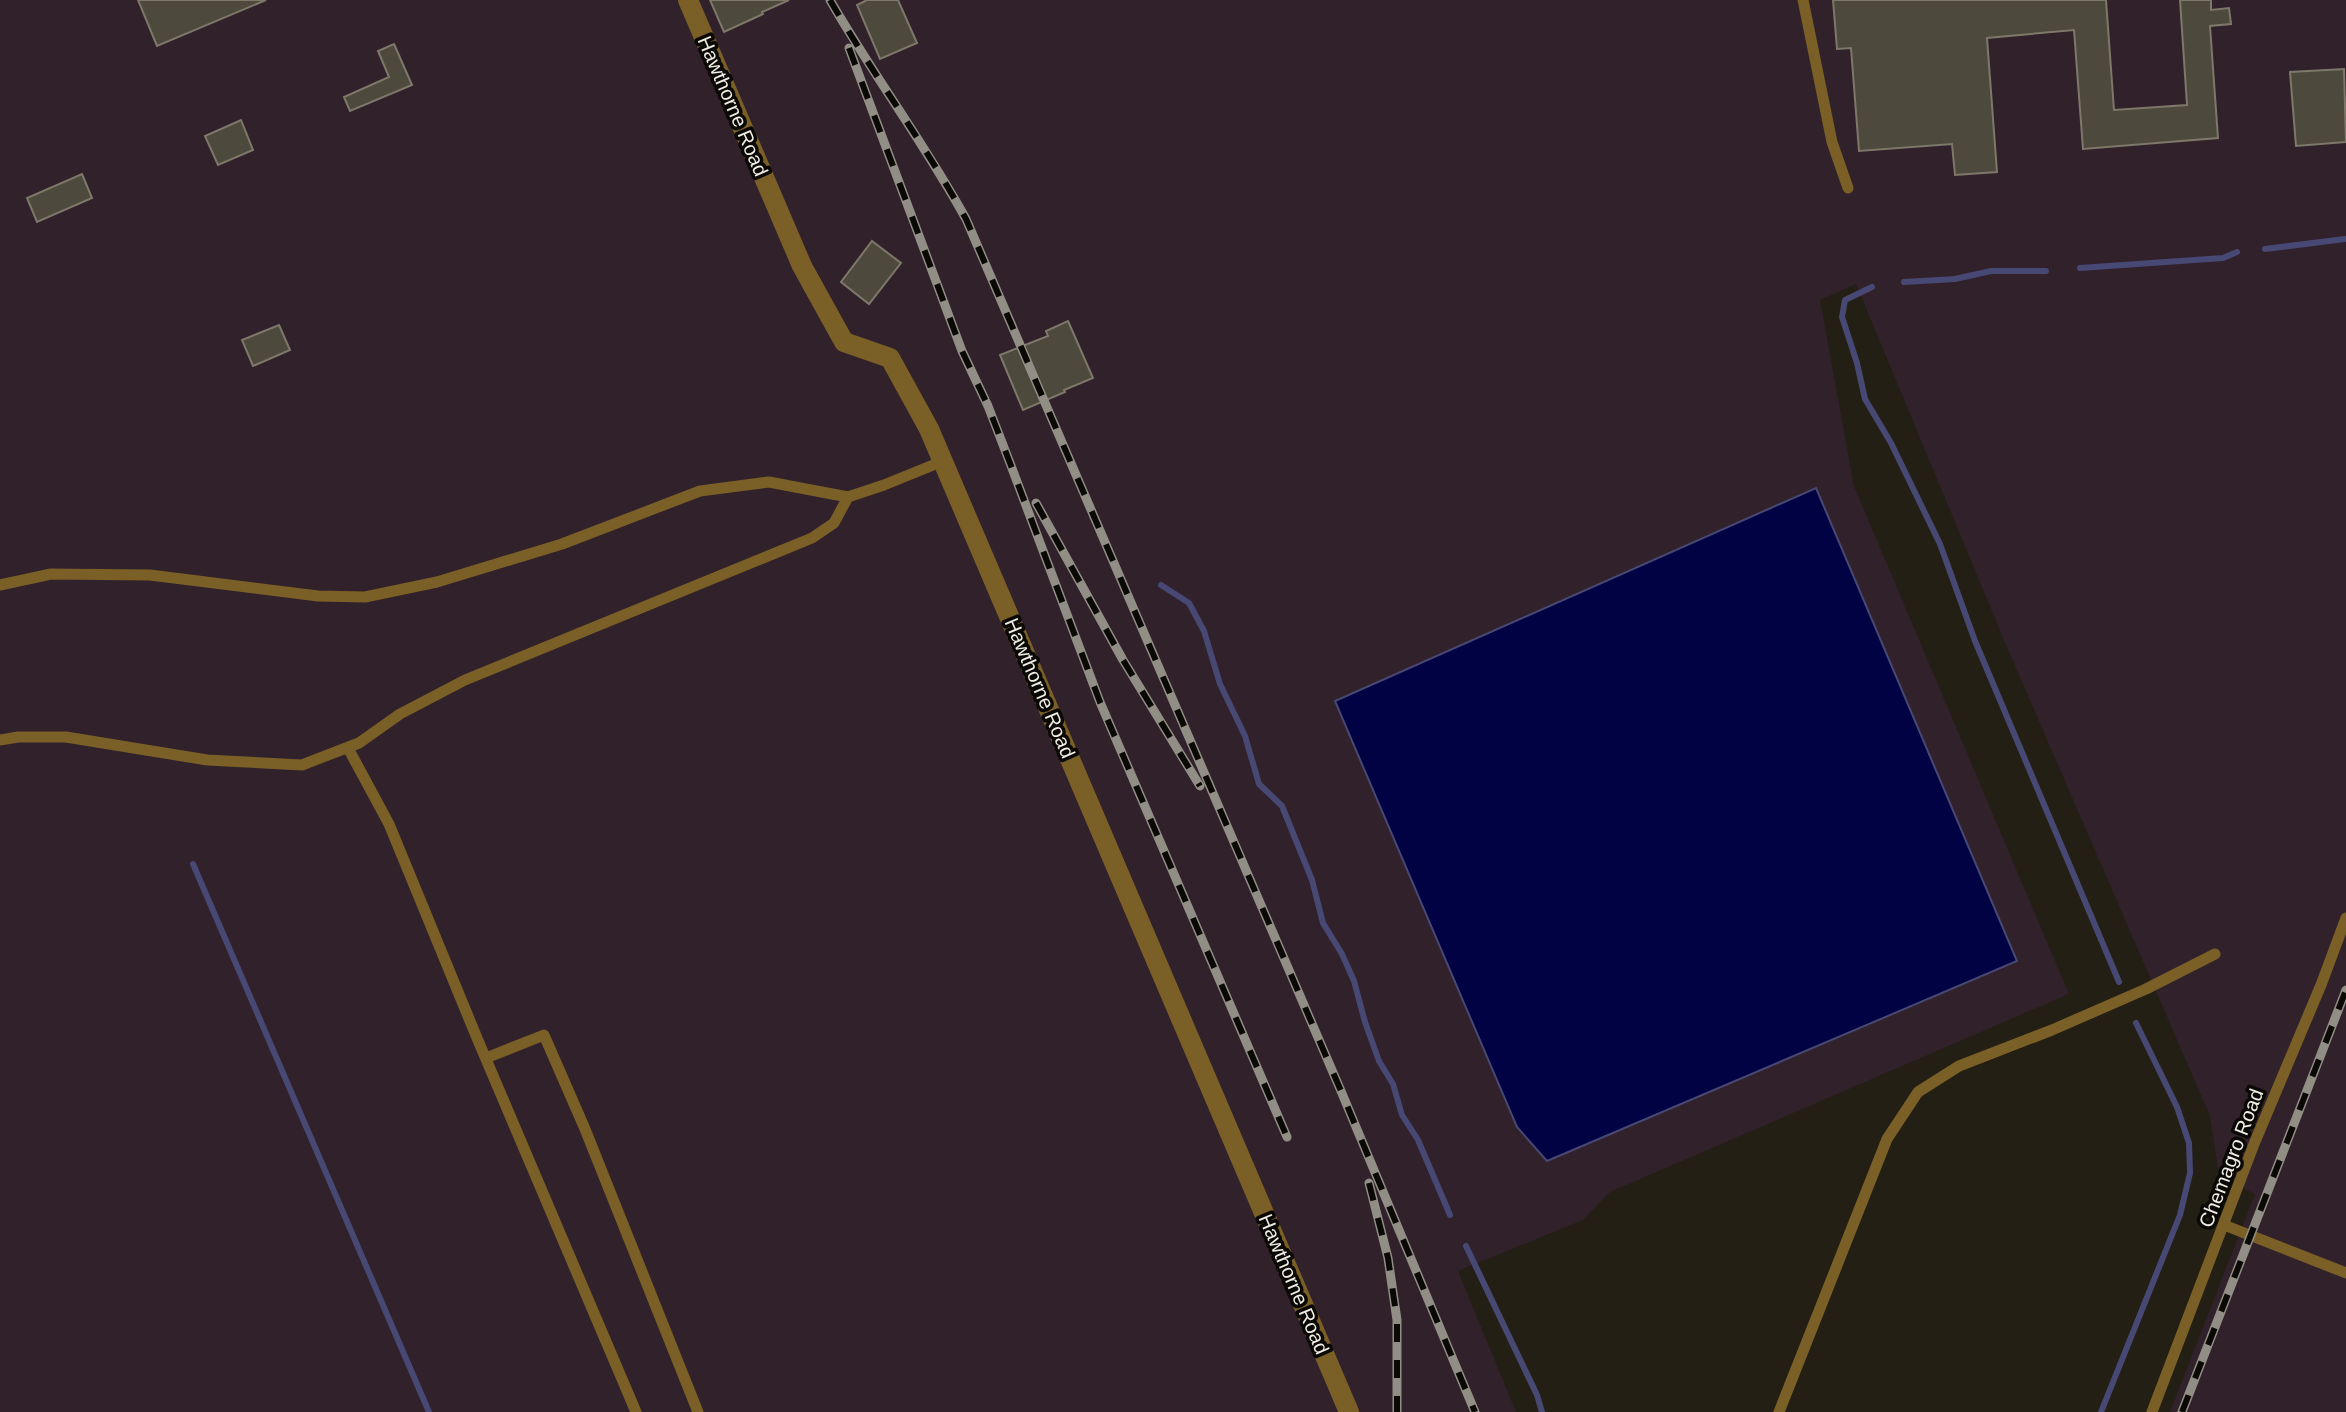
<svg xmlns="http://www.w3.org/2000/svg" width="2346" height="1412" viewBox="0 0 2346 1412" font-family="Arial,sans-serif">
<rect width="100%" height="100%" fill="#231f14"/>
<path fill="#31212a" d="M0,0H2346V1412H2170L2255,1194L2219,1176L2210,1116L2006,645L1856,284L1820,300L1854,486L2069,994L1610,1192L1583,1220L1458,1271L1516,1412H0Z"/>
<path fill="#000243" stroke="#484874" stroke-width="2" d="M1816,488L2017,961L1547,1161L1517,1127L1335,701Z"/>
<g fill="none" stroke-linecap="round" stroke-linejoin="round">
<path stroke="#484874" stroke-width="6" d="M2265,249L2345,239
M2080,268L2223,258L2237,252
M1904,282L1955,279L1991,271H2046
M1872,287L1845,300L1842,317L1857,363L1865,399L1891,443L1940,544L1975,641L2119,982
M1161,585L1189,603L1204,631L1220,684L1245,736L1259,784L1282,806L1312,880L1323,923L1342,954L1354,981L1365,1022L1379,1061L1393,1084L1402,1115L1418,1140L1450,1215
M193,864L429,1412
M1466,1246L1537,1395L1542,1412
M2101,1412L2180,1215L2190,1173L2189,1143L2177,1107L2136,1023"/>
</g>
<path fill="#4d493d" stroke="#7d786a" stroke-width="2" d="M138,0H266L157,46Z
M710,0H789L762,12L763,14L724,32Z
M867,0H898L917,43L880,59L857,5Z
M1833,0H2106L2114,110L2187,105L2180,0H2211V10L2229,8L2231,24L2210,26L2218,138L2083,149L2074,30L1987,38L1997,172L1955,175L1952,144L1859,151L1851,48L1837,49Z
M394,44L412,85L350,111L344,97L389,77L378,51Z
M2344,69L2346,142L2296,146L2290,72Z
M241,120L253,150L218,165L205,136Z
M82,174L92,198L37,222L27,198Z
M872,241L901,263L869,304L841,282Z
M1068,321L1093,378L1064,390L1065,392L1023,410L1000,355L1048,336L1046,331Z
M279,325L290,350L253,366L242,340Z"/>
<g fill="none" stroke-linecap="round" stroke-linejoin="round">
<path stroke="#7a5f27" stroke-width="11" d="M1803,0L1832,142L1848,188
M0,585L51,574L150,575L318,596L365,597L437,582L562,544L700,491L769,482L848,497L884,485L943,461
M0,740L18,737H66L207,760L302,765L359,743L400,714L465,680L812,538L834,523L848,497
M348,748L389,824L477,1038L636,1412
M486,1058L544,1035L585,1129L698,1412
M2224,1225L2346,1273
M1779,1412L1887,1139L1918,1092L1959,1066L2052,1030L2146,989L2215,954
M2152,1412L2254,1144L2321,985L2346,918"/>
<path stroke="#7a5f27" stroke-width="20" d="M688,0L802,266L844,342L890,358L929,429L1349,1412"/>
<g stroke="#918e85" stroke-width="9">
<path id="rail" d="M830,0C873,75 925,144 966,219L1341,1091L1475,1412
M849,48L962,351L988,406L1010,463L1100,702L1287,1137
M1036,503L1123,660L1200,786
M1369,1183L1388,1258L1397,1320V1412
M2182,1412L2346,990"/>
</g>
<use href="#rail" stroke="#0b0905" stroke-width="6" stroke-dasharray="18" stroke-linecap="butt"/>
</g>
<g text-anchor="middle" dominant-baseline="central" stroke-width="7" stroke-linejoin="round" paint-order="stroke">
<g font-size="20" fill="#efede5" stroke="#0b0905">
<text transform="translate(733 106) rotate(67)">Hawthorne Road</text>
<text transform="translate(1040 688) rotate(67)">Hawthorne Road</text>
<text transform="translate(2231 1158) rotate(-69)">Chemagro Road</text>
<text transform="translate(1294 1284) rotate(67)">Hawthorne Road</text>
</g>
</g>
</svg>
